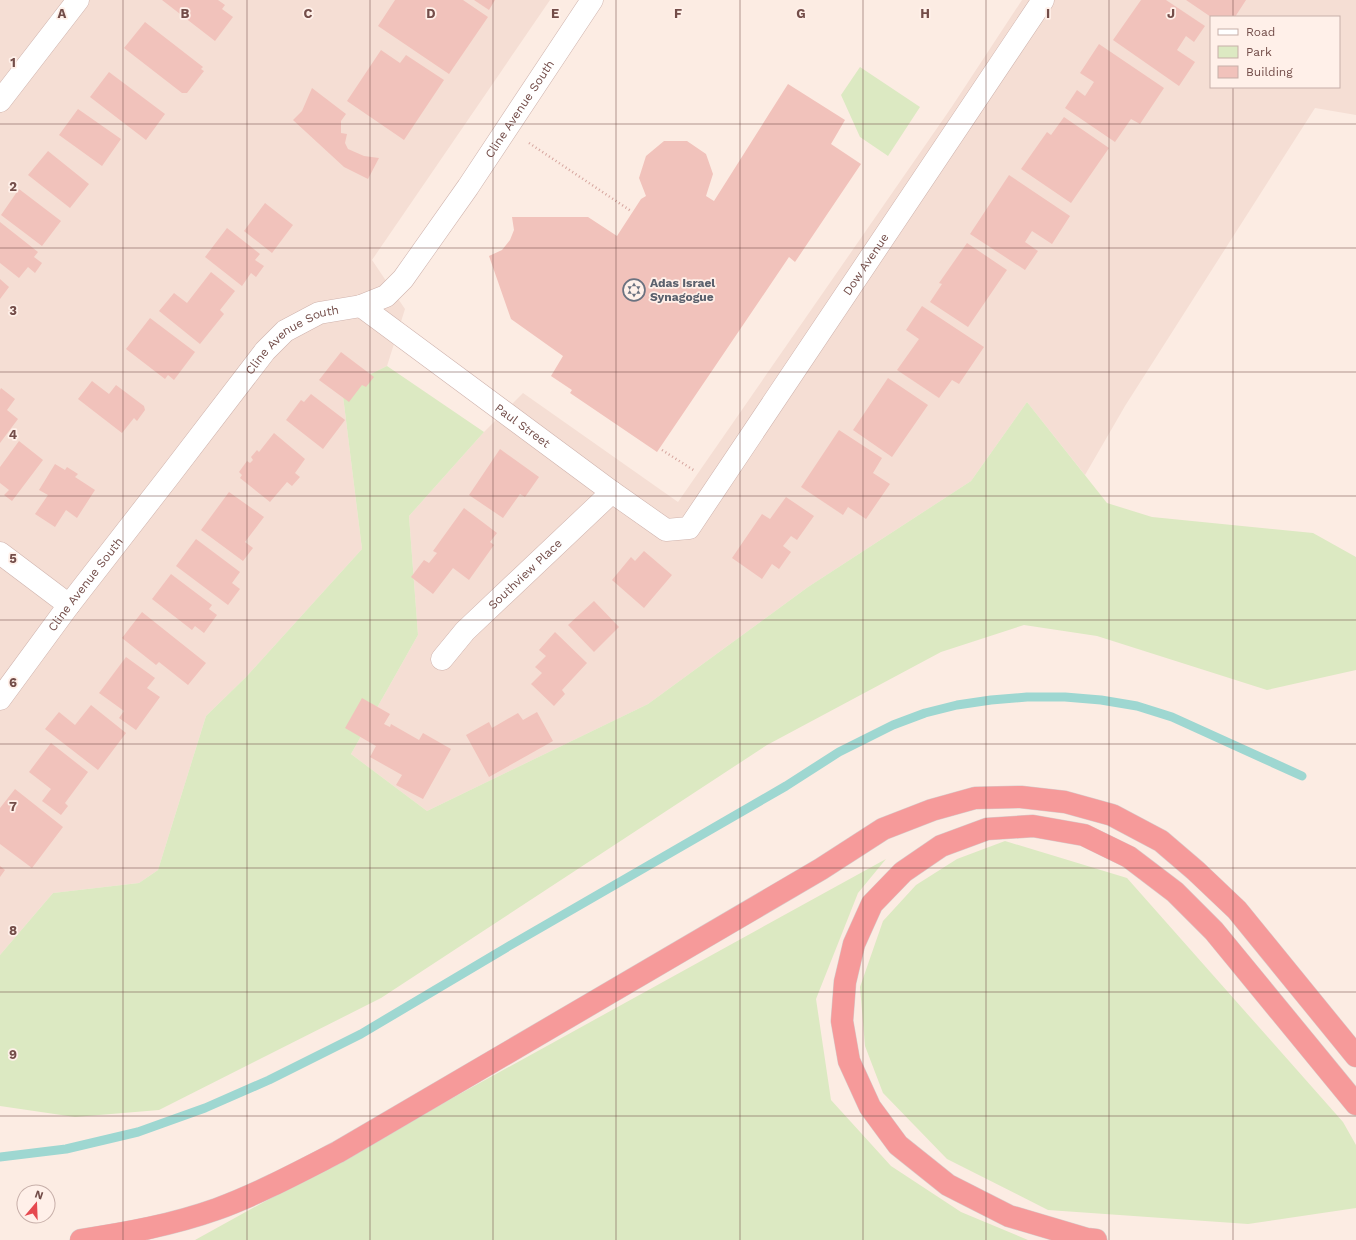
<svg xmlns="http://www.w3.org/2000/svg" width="1356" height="1240" viewBox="0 0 1356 1240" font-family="'Work Sans',sans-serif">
<rect width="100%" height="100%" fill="#fcece3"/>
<path fill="#f5ded4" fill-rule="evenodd" d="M0,0H550L372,260L405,309L387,366L342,388L362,549L246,677L206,716L158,870L139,883L53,893L0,955Z
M1022,0H1356V115L1315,108L1125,406L1085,475L1027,402L971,481L808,587L648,704L427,811L351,754L418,635L409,516L484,432L523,393L678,502L951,108ZM1211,17H1339V87H1211Z"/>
<path fill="#dce9c2" d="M860,67L920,107L888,156L860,137L841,95Z
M387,366L484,432L409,516L418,635L351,754L427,811L648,704L808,587L971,481L1027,402L1107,503L1152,517L1313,533L1356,557V670L1267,690L1097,636L1024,625L941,652L767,745L381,998L159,1110L75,1117L0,1106V955L53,893L139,883L158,870L206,716L246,677L362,549L342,388Z
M1005,841L1127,878L1343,1122L1356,1145V1208L1248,1224L1048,1210L947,1159L883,1093L865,1046L860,987L883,921L916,885L957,859Z
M886,859L858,893L816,999L831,1100L891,1166L961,1212L1028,1240H195Z"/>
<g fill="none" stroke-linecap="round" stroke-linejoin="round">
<path stroke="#9ed7d1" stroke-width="9" d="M0,1157L66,1149L138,1132L205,1108L269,1080L361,1034L509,946L786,786L839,752L893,725L925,713L957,705L991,700L1027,697H1065L1101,700L1137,706L1172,717L1302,776"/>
</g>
<path fill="#f1c2bb" d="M162,0H218L225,5L222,9L233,17L215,41Z
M395,0H463L488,17L449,74L378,26Z
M474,0H495L489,10Z
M1141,0H1166L1205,26L1194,42L1186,36L1177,50L1195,62L1179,86L1113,40Z
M1186,0H1246L1235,17H1211Z
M145,22L203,67L201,69L204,71L187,93H182L124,48Z
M1099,44L1164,88L1140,124L1131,119L1115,142L1065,108L1077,90L1085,96L1094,82L1080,73Z
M381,50L400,63L406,55L444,80L404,140L347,101Z
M109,72L165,114L146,140L90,97Z
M788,84L845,120L831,144L861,164L795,262L789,257L657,452L570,393L572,390L551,376L563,356L511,319L489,256L502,250L510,240L514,230L512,217H588L617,236L641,199L646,196L639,178L646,156L664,141H687L706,154L713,174L706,196L714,201Z
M312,88L346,114L341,121V133L347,134L345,143L348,149L364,156L379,158L368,179L344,167L293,120L302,111Z
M78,109L121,139L102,166L59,135Z
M1064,117L1109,148L1071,203L1021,169L1047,132L1051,135Z
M48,151L89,184L70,208L28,175Z
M1009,175L1070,216L1052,244L1032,231L1025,242L1038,251L1025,270L970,234Z
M19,189L61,221L42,246L1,215Z
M265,203L293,225L272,253L244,231Z
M0,222L38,252L34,257L42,263L35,273L28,267L19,278L0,263Z
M227,228L260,254L255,260L264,266L256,277L251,273L242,286L205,257Z
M967,243L1007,270L968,327L930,302L942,284L939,283Z
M211,272L235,291L220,310L224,314L200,344L159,311L174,293L187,303Z
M0,279L9,287L0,299Z
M922,306L984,347L959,384L952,380L939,398L897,370L919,339L906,330Z
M150,318L195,352L174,380L168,375L165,379L126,349Z
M341,352L374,377L366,387L362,385L349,402L319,380Z
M888,378L928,405L892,457L853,430Z
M92,381L109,394L116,385L144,406L145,410L137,421L134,418L122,433L78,399Z
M1,388L15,399L7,410L18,419L0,443V390Z
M311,394L345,420L323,449L286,420L301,400L304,402Z
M839,430L882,458L873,473L890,484L866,519L848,507L843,515L801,487Z
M274,433L305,459L295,473L300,477L292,486L287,482L270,502L240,478L242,475L239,472L247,461L250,463L253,460L251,457L257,450L259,452Z
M19,441L43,460L12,501L4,495L9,490L0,483V467Z
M500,449L539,477L525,497L520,494L503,518L469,495Z
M55,464L65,470L67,467L78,474L75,477L95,490L77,518L66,510L55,527L35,514L48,495L39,490Z
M229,492L264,517L245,542L253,548L243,561L201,530Z
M786,497L814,516L797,540L791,536L783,546L791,552L779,569L772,564L762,579L732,558L762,514L770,519Z
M464,508L497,533L490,542L494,545L469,580L453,568L433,594L411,577L424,560L429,563L437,553L433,551Z
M196,539L240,572L232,583L240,589L228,605L176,566Z
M644,551L672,575L644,608L612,580L631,557L635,561Z
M171,574L212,605L209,609L217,615L204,633L195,626L192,630L152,599Z
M594,601L619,627L594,652L568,625Z
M142,612L206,663L188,685L159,662L156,665L122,638Z
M555,632L587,663L562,690L565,694L554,706L531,684L542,673L535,667L546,656L539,650Z
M126,657L155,678L147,688L160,697L136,730L119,718L124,711L99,693Z
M362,698L390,714L384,724L390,727L391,724L419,740L423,733L451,749L423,799L396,785L402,775L370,757L376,746L345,728Z
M91,705L126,733L98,770L45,729L59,712L75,725Z
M537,712L553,741L489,777L466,735L489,722L492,728L518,713L523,720Z
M51,743L88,772L65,803L68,806L61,815L42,801L51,789L29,772Z
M15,789L63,827L32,868L0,844V808Z
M0,866L5,870L0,877Z"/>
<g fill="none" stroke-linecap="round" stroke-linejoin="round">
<g stroke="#cfb3ad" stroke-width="23">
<g id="minor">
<path d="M0,101L78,0"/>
<path id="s1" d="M361,306L612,492L666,530L689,528L1043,0"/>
<path d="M0,553L69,605"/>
<path id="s2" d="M442,659L465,631L612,492"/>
<path id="s3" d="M0,699L69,605L170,475L265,351L285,331L319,313L361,306L386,296L403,279L468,187L592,0"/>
</g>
</g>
<g stroke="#d8cdcc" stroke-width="23">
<path id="highway" d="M81,1240C127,1233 172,1225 217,1209C258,1194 299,1172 338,1152L821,869L883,829L932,810L975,798L1021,797L1065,802L1112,815L1161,841L1196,871L1237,910L1356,1056
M1096,1240L1087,1239L1009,1216L948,1185L898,1145L870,1107L849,1061L842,1021L845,982L854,944L872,904L903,872L941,846L987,829L1033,826L1084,835L1129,857L1175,892L1214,931L1356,1104"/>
</g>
<path stroke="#d6a59e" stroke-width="2.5" stroke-dasharray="1 3" stroke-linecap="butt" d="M529,143L631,211
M662,450L695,471"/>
<use href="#minor" stroke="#fff" stroke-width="22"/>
<use href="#highway" stroke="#f69a9a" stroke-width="22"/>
</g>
<path fill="none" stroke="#734d49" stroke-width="1" stroke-opacity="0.55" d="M123,0V1240M247,0V1240M370,0V1240M493,0V1240M616,0V1240M740,0V1240M863,0V1240M986,0V1240M1109,0V1240M1233,0V17M1233,87V1240M0,124H1356M0,248H1356M0,372H1356M0,496H1356M0,620H1356M0,744H1356M0,868H1356M0,992H1356M0,1116H1356"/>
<defs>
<g id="synagogue-ring" transform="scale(1.15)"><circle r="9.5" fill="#fff0e9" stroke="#6b7280" stroke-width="1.5"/><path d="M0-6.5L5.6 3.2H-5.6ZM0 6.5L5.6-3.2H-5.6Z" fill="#6b7280"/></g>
</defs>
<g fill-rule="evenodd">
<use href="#synagogue-ring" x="634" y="290"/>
</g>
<g text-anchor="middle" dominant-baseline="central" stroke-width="3.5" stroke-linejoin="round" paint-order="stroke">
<g font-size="12" fill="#734d49" stroke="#fff0e9">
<text stroke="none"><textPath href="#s3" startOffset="804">Cline Avenue South</textPath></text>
<text stroke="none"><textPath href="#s1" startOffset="719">Dow Avenue</textPath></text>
<text stroke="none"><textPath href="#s3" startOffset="467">Cline Avenue South</textPath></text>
<text stroke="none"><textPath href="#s1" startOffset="201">Paul Street</textPath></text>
<text stroke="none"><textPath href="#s2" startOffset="119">Southview Place</textPath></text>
<text stroke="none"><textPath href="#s3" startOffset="143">Cline Avenue South</textPath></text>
</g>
<g font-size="12" font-weight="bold" fill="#5b616d" stroke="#fff0e9" text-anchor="start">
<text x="650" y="283">Adas Israel<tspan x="650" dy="14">Synagogue</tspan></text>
</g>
</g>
<g font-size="13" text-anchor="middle" font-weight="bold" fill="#734d49" stroke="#fff0e9" stroke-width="3.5" stroke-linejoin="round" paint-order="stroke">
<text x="62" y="18">A</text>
<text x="185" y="18">B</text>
<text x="308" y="18">C</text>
<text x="431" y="18">D</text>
<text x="555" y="18">E</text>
<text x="678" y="18">F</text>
<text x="801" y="18">G</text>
<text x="925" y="18">H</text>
<text x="1048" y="18">I</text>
<text x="1171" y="18">J</text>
<text x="13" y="67">1</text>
<text x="13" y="191">2</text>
<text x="13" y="315">3</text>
<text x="13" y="439">4</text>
<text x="13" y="563">5</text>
<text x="13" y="687">6</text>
<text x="13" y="811">7</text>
<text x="13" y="935">8</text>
<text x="13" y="1059">9</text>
</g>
<rect x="1210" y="16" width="130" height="72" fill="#fff0e9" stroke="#c7afa9"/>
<rect x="1218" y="29" width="20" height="6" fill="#ffffff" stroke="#c7afa9"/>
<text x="1246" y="36" font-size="12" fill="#734d49">Road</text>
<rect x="1218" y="46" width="20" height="12" fill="#dce9c2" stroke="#c7afa9"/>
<text x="1246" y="56" font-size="12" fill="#734d49">Park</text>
<rect x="1218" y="66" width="20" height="12" fill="#f1c2bb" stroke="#c7afa9"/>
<text x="1246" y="76" font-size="12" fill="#734d49">Building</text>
<g transform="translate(36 1204) rotate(19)"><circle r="19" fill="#fff0e9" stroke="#c7afa9"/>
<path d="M0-3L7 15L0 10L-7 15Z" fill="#e5494f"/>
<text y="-6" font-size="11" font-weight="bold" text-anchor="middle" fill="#734d49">N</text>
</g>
</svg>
